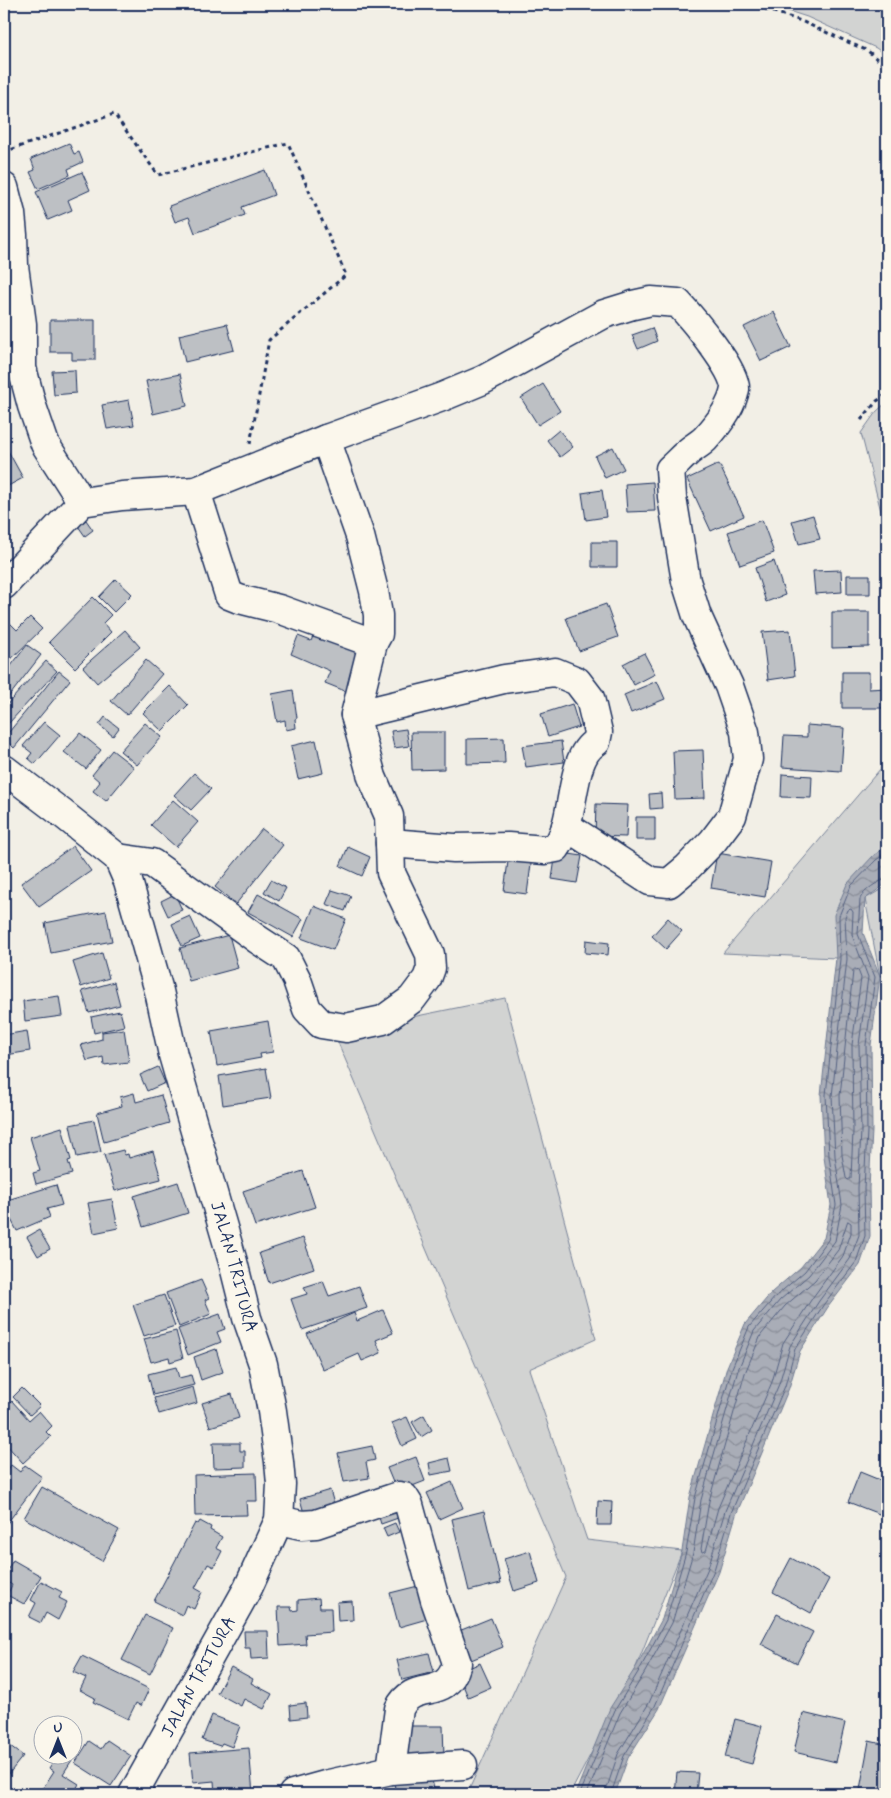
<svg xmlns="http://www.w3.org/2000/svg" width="891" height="1798" viewBox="0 0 891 1798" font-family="Mynerve,sans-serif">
<defs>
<pattern id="water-waves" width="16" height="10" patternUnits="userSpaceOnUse" patternTransform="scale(1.25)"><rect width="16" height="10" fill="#a9adb7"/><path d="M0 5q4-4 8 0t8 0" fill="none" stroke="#898d98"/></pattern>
</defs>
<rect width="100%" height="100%" fill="#f2efe6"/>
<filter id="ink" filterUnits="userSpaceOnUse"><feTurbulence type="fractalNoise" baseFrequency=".02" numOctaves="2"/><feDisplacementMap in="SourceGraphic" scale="10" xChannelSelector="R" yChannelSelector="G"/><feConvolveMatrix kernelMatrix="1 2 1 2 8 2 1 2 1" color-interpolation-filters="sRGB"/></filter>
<g filter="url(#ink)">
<path fill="#d2d3d2" stroke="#768198" d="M767,4H887V56L876,48L807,17Z
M887,402V535L861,433L876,412Z
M887,761V849L836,958L723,953Z
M887,886V973L880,976L865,899Z
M505,998L596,1339L529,1369L587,1540L682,1551L636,1667L570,1794H467L566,1577L334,1033Z"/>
<path fill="url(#water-waves)" stroke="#707b93" d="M887,846V883L865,899L863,933L880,976L871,1045L872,1131L869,1188L870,1236L860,1265L828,1307L800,1351L789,1388L736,1515L719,1572L659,1709L628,1758L615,1794H575L610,1708L636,1667L662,1619L682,1551L690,1497L727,1367L745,1324L772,1292L801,1267L824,1238L831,1205L824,1157L821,1095L836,958L834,915L847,884L873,856Z"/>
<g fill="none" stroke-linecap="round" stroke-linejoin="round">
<path stroke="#546182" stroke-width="1" d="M855,969L858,970L861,978L852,1045L853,1131L851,1178L848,1180L846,1178L842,1155L840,1096L853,971Z
M848,1221L851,1223V1233L843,1256L813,1297L783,1343L772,1382L718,1508L706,1551L702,1552L701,1549L709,1501L745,1373L761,1335L785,1306L815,1280L838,1250Z
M580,1794L615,1710L640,1669L666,1620L686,1552L695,1498L732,1368L749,1327L776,1296L805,1271L828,1240L836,1205L829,1156L826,1095L840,959L839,916L851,886L876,860L887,853
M587,1794L620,1713L645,1672L672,1623L693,1553L701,1500L738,1370L754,1331L780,1300L809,1275L835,1241L842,1205L835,1156L832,1096L847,959L845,917L848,910L851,909L853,912L852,935L868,977L859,1045L861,1131L858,1188L859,1235L850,1259L819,1301L790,1346L779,1384L725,1511L708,1568L649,1703L618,1754L605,1794
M611,1794L624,1756L655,1706L714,1570L731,1513L785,1386L795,1349L824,1304L856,1262L865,1236L864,1188L867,1131L866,1045L875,977L858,934L860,899C863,891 879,880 887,879"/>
</g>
<path fill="#bdc0c4" stroke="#1b2f5e" d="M69,143L74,154L79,152L83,162L68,169L70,175L38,189L30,172L35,170L31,159Z
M265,170L274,195L242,207L245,215L195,233L189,217L175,222L169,206Z
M82,172L90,190L68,200L72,210L48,220L36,192Z
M774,312L791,347L761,361L744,327Z
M50,320H95V360H72V352H50Z
M227,324L234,350L185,362L179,335Z
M652,328L657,341L638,349L632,335Z
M75,370L76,393L54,395L52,371Z
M180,374L187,406L153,414L146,381Z
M543,384L560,411L538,425L521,398Z
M129,400L134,425L107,429L102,405Z
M559,430L573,447L560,457L547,440Z
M613,447L624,469L605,478L595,456Z
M7,449L23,478L8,486L4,480V451Z
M719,464L744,516L711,531L687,479Z
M653,482L655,511L627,512L625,484Z
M602,490L606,517L586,520L582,493Z
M813,515L820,539L799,544L792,521Z
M86,520L93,530L85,536L78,526Z
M762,520L774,553L740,565L728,532Z
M592,542H617V567H592Z
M774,561L785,595L766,602L755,568Z
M841,570L842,592L815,594L813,571Z
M847,575H870V594H847Z
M116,579L132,594L114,612L99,597Z
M93,597L111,615L103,623L111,632L75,668L49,642Z
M606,604L618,637L579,651L566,618Z
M832,612H869V647L832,648Z
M30,617L42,629L5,665L4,663V623L7,620L17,630Z
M318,625L370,646L350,693L325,683L330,671L291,654L298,636L311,641Z
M125,630L140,647L97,683L83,667Z
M790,630L795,676L768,680L762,632Z
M27,645L41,655L4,703V675Z
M644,653L655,674L634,685L623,664Z
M146,660L162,674L127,715L111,701Z
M46,661L57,671L8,724L4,720V708Z
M59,671L70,680L14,748L4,738Z
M842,672H869V689L887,688V708H842Z
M657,681L665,699L631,713L624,695Z
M170,686L188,705L162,731L143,713Z
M293,690L297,718L295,719L296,728L286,730L285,720L277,722L272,694Z
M572,704L579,727L548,737L541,714Z
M105,717L119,728L113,736L99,725Z
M44,722L60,735L35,764L28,758L32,753L23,746Z
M145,723L162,737L137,765L120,751Z
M807,725L844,728L841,771L782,767L784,736L807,737Z
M406,729L409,746L394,748L391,731Z
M411,732H444V769L412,770Z
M80,733L101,750L86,769L64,752Z
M504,738L505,763L467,764V739Z
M316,740L323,773L298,779L291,746Z
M561,741L564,762L526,767L522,746Z
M112,750L134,767L106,801L93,791L100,782L92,775Z
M703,750L705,798L675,799L673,751Z
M194,773L211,789L191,810L174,795Z
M782,774L812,776L811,798L781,797Z
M661,793L662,808L650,809L649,794Z
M173,800L198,822L176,847L151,825Z
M596,804L628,805L626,837L595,836Z
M636,817H655V840H636Z
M262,829L283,845L236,904L215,887Z
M73,846L91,871L39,907L21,883Z
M348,847L370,857L362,876L340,866Z
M556,852L582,856L577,883L552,879Z
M717,853L771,862L765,897L711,888Z
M509,854L532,857L527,894L504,891Z
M271,880L286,888L279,901L264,892Z
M332,890L351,896L345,911L326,904Z
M175,894L182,910L168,916L161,901Z
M258,894L303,919L293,937L248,912Z
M314,906L346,919L333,950L301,938Z
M106,911L112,941L51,953L45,923Z
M190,916L200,938L182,946L172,924Z
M668,918L682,931L666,949L652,936Z
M229,935L238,968L189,981L180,948Z
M586,940L609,943L608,955L585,953Z
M102,953L109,978L81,987L73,962Z
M114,982L120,1005L89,1013L82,991Z
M59,996L62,1016L25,1021L23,1001Z
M120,1011L124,1026L94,1033L91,1017Z
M268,1021L273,1052L260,1054L261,1058L217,1066L211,1031Z
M124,1029L129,1062L104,1065L103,1057L87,1061L81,1045L102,1039V1032Z
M27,1031L30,1051L6,1055L4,1035Z
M158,1067L165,1083L147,1091L140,1075Z
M266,1068L271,1098L223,1105L219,1076Z
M134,1093L136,1102L161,1095L169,1123L104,1142L97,1113L122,1106L120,1097Z
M94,1120L101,1152L77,1157L70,1125Z
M62,1127L71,1160L68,1161L72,1174L36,1184L33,1173L40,1171L30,1137Z
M123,1150L125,1155L128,1154L129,1158L153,1151L161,1179L115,1191L104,1155Z
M303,1171L315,1207L255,1226L243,1191Z
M178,1182L188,1213L143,1227L134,1196Z
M56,1185L62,1205L47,1209L50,1217L17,1231L4,1206V1201Z
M112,1199L118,1228L94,1233L88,1203Z
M39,1230L50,1249L38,1256L27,1237Z
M303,1238L314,1268L269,1283L259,1253Z
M201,1280L209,1298L205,1300L211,1314L179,1327L166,1293Z
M323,1281L329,1296L359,1286L367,1308L302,1330L291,1299L307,1294L304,1287Z
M164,1295L175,1326L144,1336L133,1305Z
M383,1310L393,1333L376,1340L381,1353L362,1361L359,1354L323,1370L307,1334L354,1313L357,1321Z
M220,1314L225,1329L217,1332L221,1342L188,1355L178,1329Z
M176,1331L183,1358L170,1362L169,1357L151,1362L144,1339Z
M216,1349L223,1372L201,1380L194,1357Z
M176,1367L179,1378L191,1375L194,1385L153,1395L148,1374Z
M193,1387L197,1403L159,1414L154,1398Z
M22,1388L40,1406L30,1415L13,1397Z
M232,1394L239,1418L210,1427L202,1403Z
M12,1401L29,1420L39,1411L52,1426L46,1432L51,1437L23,1463L4,1442V1409Z
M424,1415L432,1430L421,1437L412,1422Z
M407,1417L417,1439L402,1446L392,1423Z
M213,1443H240V1451H245V1467L214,1468Z
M372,1446L375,1460L366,1462L369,1478L344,1482L338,1453Z
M416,1457L425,1481L397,1492L387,1468Z
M449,1458L452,1471L431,1475L429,1463Z
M11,1465L20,1472L25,1465L42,1477L5,1526L4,1475Z
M860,1472L887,1483V1517L848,1502Z
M256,1473L257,1501H246L247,1515L195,1516L194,1475Z
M452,1482L463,1508L439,1519L427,1493Z
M42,1487L119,1530L102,1561L24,1518Z
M330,1490L336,1511L306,1520L300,1499Z
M598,1501L612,1502L611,1525H597Z
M396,1504L401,1517L381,1524L377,1511Z
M484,1511L501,1583L469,1591L452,1519Z
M200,1521L211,1527L210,1530L222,1537L216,1548L222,1551L214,1567L208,1564L195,1588L202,1592L194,1609L186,1605L182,1615L154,1601L195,1523L198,1524Z
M395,1523L399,1532L387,1537L383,1528Z
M530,1551L539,1583L514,1591L504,1559Z
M791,1558L829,1579L811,1613L773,1592Z
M13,1560L41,1576L24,1604L7,1595L12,1585L4,1580V1576Z
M41,1581L62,1592L59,1598L67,1602L58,1620L46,1613L41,1623L29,1617L36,1603L31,1600Z
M418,1586L427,1619L399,1627L390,1593Z
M319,1598L320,1608H331L332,1632L305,1634L306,1644L280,1646L278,1607H291L292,1611L298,1610V1600Z
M352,1601L353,1620L338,1621L337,1602Z
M777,1614L813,1632L797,1663L761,1644Z
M145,1615L173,1628L150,1674L122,1660Z
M491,1618L503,1647L471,1660L459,1631Z
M244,1631H268L269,1658L251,1659L250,1648H245Z
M429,1653L434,1672L402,1680L397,1660Z
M82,1656L149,1689L141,1706L136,1703L128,1719L93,1702L95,1698L80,1690L86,1678L73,1672Z
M480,1663L491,1687L468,1697L458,1673Z
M231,1667L253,1679L251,1683L272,1694L264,1709L244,1699L241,1706L217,1693Z
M306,1703L307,1717L291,1719L290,1705Z
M803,1713L845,1723L836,1762L794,1752Z
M212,1715L240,1726L232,1747L222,1743L220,1746L202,1740Z
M735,1719L762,1726L752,1764L725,1757Z
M399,1726H443L444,1756L400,1757Z
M107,1740L131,1756L111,1786L75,1763L89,1741L101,1749Z
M4,1741L23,1756L4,1780Z
M869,1741L887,1745V1794L860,1789Z
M249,1748L253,1794H215L214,1781L193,1783L190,1753Z
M57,1756H66L72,1760L63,1774L79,1784L73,1794H39L54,1771L49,1768Z
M677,1772L698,1773L696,1794H675Z
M431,1775L435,1794H396L394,1783Z"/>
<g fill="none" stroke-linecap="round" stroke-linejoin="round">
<g stroke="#1b2f5e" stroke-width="31">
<g id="minor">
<path d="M4,187L11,214L13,235L14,266L22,324V368L32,406L45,444L82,502"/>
<path d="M326,439L442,397L483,380L604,314L633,305L651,301L678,303C691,317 737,371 735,389C732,407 717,426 705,439C700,444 692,448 687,453C681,458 676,464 670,469L672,497L686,581L697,616L729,686L745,732L748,759L732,816L713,841L687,868L669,883L650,881L566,826"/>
<path d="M196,491L229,595L239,599L279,609L373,643L355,715L504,679L555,672L577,681L590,698L598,732L596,742C568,758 577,820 556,848L545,850L508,847L454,848L390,843"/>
<path d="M4,585L82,502L122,496L196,491L326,439L360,536L374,591L378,615V634L373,643"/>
<path id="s1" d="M4,769L63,814L118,858L128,881L159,991L173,1055L233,1262L247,1318L263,1364L272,1411L279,1462L281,1484L279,1520L248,1588L133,1794"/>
<path d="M118,858L152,863L257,939L286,958L297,980L307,1009L321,1024L346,1028L383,1020L412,999L427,979L431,968L430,954L391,873L389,816L372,777L355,715"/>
<path d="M279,1520L301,1525L316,1524L399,1496L404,1497L409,1505L435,1600L457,1663C446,1704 414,1677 399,1709L391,1770"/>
<path d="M293,1794L329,1784L391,1770L463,1765"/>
</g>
</g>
<path stroke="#1b2f5e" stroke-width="3" stroke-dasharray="4 4" stroke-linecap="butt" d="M750,4L801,21L868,51L887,68
M4,152L114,114L158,175L288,143L346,275L269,340L250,444
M861,420L877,401L887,394"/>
<use href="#minor" stroke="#fbf7ec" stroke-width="28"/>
</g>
</g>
<g text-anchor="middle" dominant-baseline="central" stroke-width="4" stroke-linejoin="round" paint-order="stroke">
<g font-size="18" fill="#1b2f5e" stroke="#fbf7ec">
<text stroke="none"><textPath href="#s1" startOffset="570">JALAN TRITURA</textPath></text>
<text transform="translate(199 1677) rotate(-61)">JALAN TRITURA</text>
</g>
</g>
<rect width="891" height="1798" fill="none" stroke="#fbf7ec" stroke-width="20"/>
<rect x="10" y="10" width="871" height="1778" fill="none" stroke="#1b2f5e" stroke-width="2" filter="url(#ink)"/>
<g transform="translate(58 1740)"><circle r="24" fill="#fbf7ec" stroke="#a1a7b3"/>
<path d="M0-4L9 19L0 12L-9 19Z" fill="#1b2f5e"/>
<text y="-8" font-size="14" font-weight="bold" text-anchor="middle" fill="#1b2f5e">U</text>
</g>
</svg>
